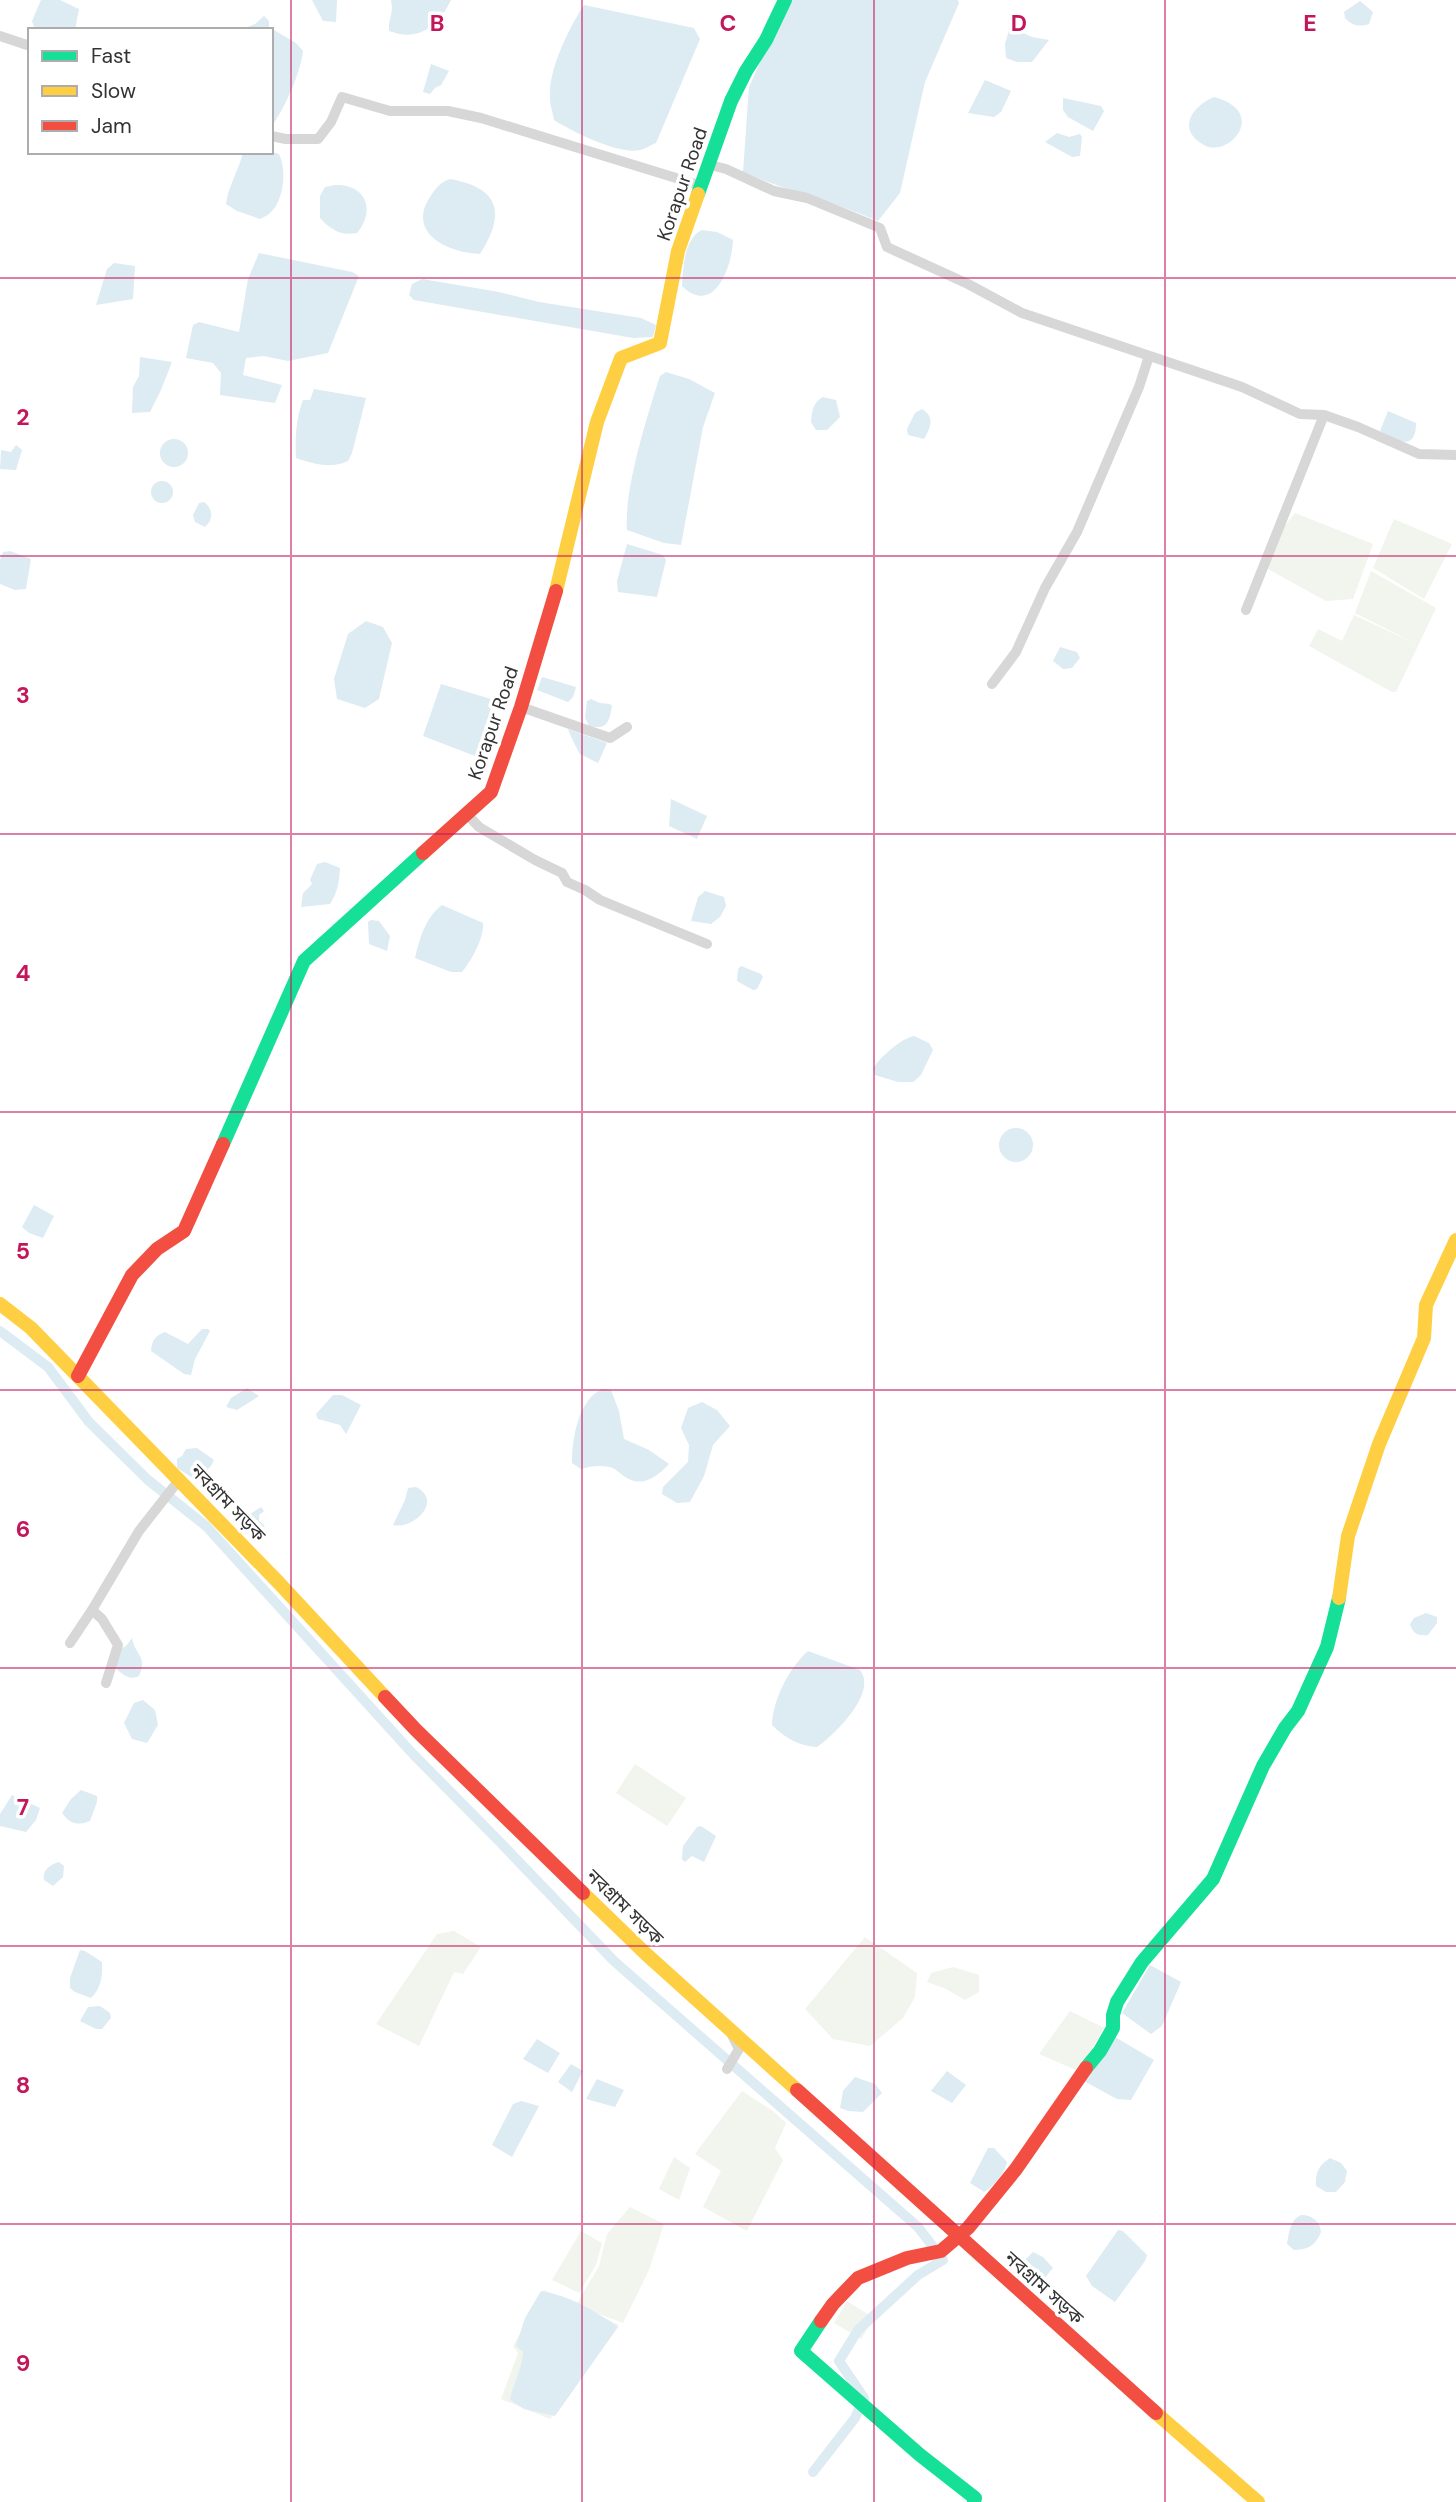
<svg xmlns="http://www.w3.org/2000/svg" width="1456" height="2502" viewBox="0 0 1456 2502" font-family="'DM Sans','Noto Sans Bengali',sans-serif">
<rect width="100%" height="100%" fill="#fff"/>
<path fill="#f1f5ed" d="M1295,513L1373,544L1353,599L1326,601L1266,568L1284,527Z
M1394,519L1452,544L1424,599L1373,568Z
M1371,571L1436,608L1396,692H1392L1309,646L1318,629L1342,641L1354,615L1414,643L1355,613Z
M635,1764L686,1798L667,1826L616,1793Z
M454,1931L481,1947L463,1974L454,1972L419,2046L376,2024L437,1934Z
M865,1937L917,1973L915,1997L903,2018L870,2046L833,2039L805,2009Z
M953,1967L979,1975V1992L965,2000L946,1989L927,1982L931,1973Z
M1070,2011L1104,2028L1078,2071L1039,2054Z
M742,2091L773,2111L786,2123L775,2148L783,2160L747,2231L703,2207L721,2171L695,2154Z
M674,2157L690,2168L679,2200L659,2189Z
M630,2207L664,2224L649,2270L623,2323L586,2309L619,2325L550,2419L501,2399L518,2353L513,2346L544,2290L576,2305L599,2266L607,2234Z
M581,2231L602,2243L596,2265L579,2293L552,2280Z
M847,2301L874,2318L861,2339L834,2323Z"/>
<path fill="#ddebf3" d="M41,0H60L79,9L75,30H35L32,21Z
M312,0H337L336,22L323,21Z
M391,0H451C438,27 418,42 389,31C388,18 394,15 391,0Z
M788,0H958L959,3L925,82L900,193L878,221C833,201 787,191 743,172L749,87Z
M1360,1L1373,12L1369,24C1358,27 1353,26 1345,18L1344,12Z
M584,5L694,28L700,39L656,143C651,145 645,149 640,150C619,155 573,132 554,120C553,113 550,105 550,98C548,70 569,28 584,5Z
M264,16L269,21V27L296,43L303,51C301,72 284,110 271,127V30H240L255,24Z
M1010,27L1032,37L1049,40L1032,62H1017L1006,58L1005,44Z
M431,64L449,71L441,85L435,88L430,94L423,92Z
M985,80L1011,91L1001,112L994,117L968,113Z
M1214,97C1270,112 1228,159 1204,145C1176,130 1192,106 1214,97Z
M1063,98L1101,106L1104,111L1093,131L1068,117L1063,110Z
M1057,133L1069,137L1080,134L1082,137L1080,156L1072,157L1045,142Z
M243,152H273L279,154C287,170 284,201 270,213C267,216 263,217 260,219L237,211L226,204C228,186 239,170 243,152Z
M450,179C500,188 506,213 480,254C449,253 406,234 430,197C436,188 439,183 450,179Z
M335,185C366,184 376,210 357,233C341,236 331,230 320,218V196L325,187Z
M702,230L717,232L733,240C732,267 714,317 682,286C683,269 684,238 702,230Z
M259,253L352,272L359,276L328,353L288,361L264,356L246,358L243,375L282,385L275,403L220,395L221,373L213,363L186,358L193,325L199,322L239,332L248,279Z
M114,263L135,266L133,299L96,305L107,269Z
M422,279L499,292L539,302L641,318L656,325L653,337L633,338L414,300L409,295L412,284Z
M140,357L172,362L161,390L150,412L132,413L133,387L139,376Z
M666,372L689,379L715,393L703,427L681,545L664,543L627,530C624,489 647,417 660,376Z
M314,389L366,398L352,453L348,461C329,469 315,464 296,458C295,439 296,418 303,400H310Z
M823,397L836,400L840,417L827,430H816L811,422C812,411 813,402 823,397Z
M922,409C935,417 931,427 924,439L908,435L907,429L915,413Z
M1388,411L1416,423C1416,452 1397,441 1380,431Z
M160 453a14 14 0 1 1 28 0a14 14 0 1 1-28 0Z
M16,445L22,450L16,470L0,469L1,450L11,452Z
M151 492a11 11 0 1 1 22 0a11 11 0 1 1-22 0Z
M204,502C213,509 214,519 205,527L195,522L193,515L199,503Z
M627,544L663,555L666,560L657,597L618,592L617,581Z
M10,551L31,559L26,589L15,590L0,584V560L3,552Z
M366,621L383,627L392,643L379,699L365,708L337,699L334,679L348,634Z
M1060,647L1077,652L1080,658L1072,668L1063,669L1053,661Z
M542,677L576,687L573,697L568,702L537,690Z
M441,684L494,700L475,756L423,736Z
M591,699L600,703L610,704L612,706C609,723 607,730 589,726L585,718L587,701Z
M568,729L607,743L598,763L580,754C578,751 569,733 568,729Z
M671,799L707,816L697,839L669,826Z
M325,862L340,868C339,882 338,892 330,904L301,907L303,893L312,884L310,880L317,864Z
M705,891L724,897L726,906L720,917L711,924L691,921L698,897Z
M442,905L483,923C484,938 472,960 462,972H451L415,958C420,938 425,918 442,905Z
M371,920L379,921L390,936L387,951L369,944L368,922Z
M741,966L761,974L763,977L757,989L753,990L737,981L738,969Z
M914,1036L929,1043L933,1050L921,1075L913,1082H898L875,1075L873,1068C882,1056 900,1039 914,1036Z
M999 1145a17 17 0 1 1 34 0a17 17 0 1 1-34 0Z
M34,1205L54,1216L43,1238L29,1233L22,1227Z
M202,1329H208L210,1331L195,1359L191,1375L184,1374L151,1351C152,1340 155,1336 165,1332L188,1344Z
M247,1388L259,1396L237,1410L226,1407L231,1398Z
M602,1389L611,1390L619,1411L624,1439L649,1450L669,1464C659,1475 644,1487 629,1479C622,1476 617,1469 610,1467C599,1465 591,1466 581,1469L572,1463C572,1439 578,1400 602,1389Z
M333,1395H342L361,1405L346,1434L340,1425L318,1419L316,1414Z
M702,1402L717,1410L730,1426L713,1445L704,1476L690,1502L677,1503L662,1494L663,1487L688,1462L689,1445L681,1428L688,1408Z
M197,1448L214,1460C210,1470 202,1474 193,1478L177,1468V1459L182,1456L186,1449Z
M416,1487C444,1501 413,1530 393,1525L405,1500L408,1488Z
M261,1507L264,1511L259,1515V1521L265,1526L254,1534L243,1533L240,1527L241,1520Z
M1426,1613L1437,1617V1623L1428,1635C1418,1636 1413,1634 1410,1624L1414,1618Z
M132,1638C135,1656 148,1655 139,1676C130,1681 121,1674 115,1667L118,1650L126,1646Z
M808,1651L860,1670C878,1693 834,1735 817,1747C799,1746 785,1738 772,1725C773,1699 789,1668 808,1651Z
M143,1700L155,1710L158,1725L147,1743L132,1739L124,1723L134,1703Z
M81,1790L97,1796V1802L90,1821C78,1826 70,1824 62,1813L71,1799Z
M12,1795L40,1808L36,1820L26,1832L0,1826V1814Z
M701,1826L716,1836L704,1862L692,1856L685,1862L682,1859L683,1846L697,1827Z
M59,1862L64,1866L63,1877L53,1886L44,1880C42,1870 50,1865 59,1862Z
M80,1950L85,1951L102,1962C103,1974 101,1990 91,1998L75,1992L70,1988V1978Z
M1150,1965L1181,1982L1162,2026L1151,2034L1122,2013Z
M100,2006L110,2013L111,2018L102,2029H96L80,2021L88,2007Z
M1115,2037L1154,2060L1131,2100L1117,2099L1082,2080Z
M537,2039L560,2053L548,2073L523,2059Z
M571,2064L583,2071L572,2092L558,2082Z
M947,2071L966,2085L952,2103L931,2091Z
M855,2077L875,2084L882,2093L863,2112L848,2111L840,2108L843,2091Z
M597,2079L624,2090L615,2107L586,2099Z
M521,2101L539,2106L512,2157L492,2145L513,2104Z
M988,2148H994L1007,2162C1005,2173 993,2187 984,2192L970,2183Z
M1330,2158L1341,2163L1347,2171L1345,2182L1336,2192H1326L1316,2186C1315,2173 1319,2165 1330,2158Z
M1301,2215C1312,2215 1320,2221 1321,2232C1316,2245 1308,2250 1294,2250L1287,2244C1289,2233 1290,2220 1301,2215Z
M1118,2230L1123,2231L1147,2255L1145,2261L1115,2302L1092,2286L1086,2276Z
M1033,2252L1043,2257L1053,2268L1037,2287L1018,2267Z
M541,2291C570,2296 594,2310 618,2327L555,2416L524,2409L510,2400C513,2383 522,2370 523,2352L516,2346L525,2318Z"/>
<g fill="none" stroke-linecap="round" stroke-linejoin="round">
<path stroke="#ddebf3" stroke-width="10" d="M0,1331L48,1367L89,1422L148,1480L206,1526L413,1754L498,1840L614,1961L918,2227L943,2260L918,2275L858,2330L839,2361L864,2398L855,2418L813,2472"/>
<path stroke="#d7d7d7" stroke-width="10" d="M0,36L30,46
M271,136L286,139H318L331,122L342,97L390,111H448L481,118L702,186
M710,165L726,169L774,191L807,198L880,228L887,247L968,284L1022,313L1242,387L1300,414L1324,415L1358,427L1419,454L1456,455
M1246,610L1324,415
M992,684L1016,652L1045,588L1077,532L1139,387L1149,356
M521,707L610,738L627,727
M467,814L479,827L535,860L562,873L567,882L585,890L600,900L707,944
M92,1610L102,1619L118,1645L106,1683
M70,1643L92,1610L139,1531L179,1480
M727,2069L739,2049L732,2035"/>
<path stroke="#16e098" stroke-width="14" d="M698,194L731,101L746,71L766,40L785,0
M223,1144L304,961L423,853
M1086,2068L1100,2051L1113,2028V2015L1117,2002L1142,1962L1213,1879L1263,1766L1285,1728L1298,1711L1327,1647L1339,1598
M821,2321L801,2351L920,2455L975,2498L974,2502"/>
<path stroke="#ffcf43" stroke-width="14" d="M556,591L597,422L621,358L660,343L678,251L698,194
M0,1304L31,1328L279,1583L385,1697
M1339,1598L1348,1536L1379,1444L1424,1338L1426,1305L1456,1240
M583,1893L646,1954L797,2090
M1156,2413L1258,2502"/>
<path stroke="#f24e42" stroke-width="14" d="M423,853L491,792L521,707L556,591
M78,1376L132,1275L157,1249L184,1231L223,1144
M385,1697L416,1730L583,1893
M797,2090L1156,2413
M821,2321L833,2304L858,2278L907,2258L941,2251L968,2228L1016,2169L1086,2068"/>
</g>
<path fill="none" stroke="#c2185b" stroke-width="2" stroke-opacity="0.55" d="M291,0V2502M582,0V2502M874,0V2502M1165,0V2502M0,278H1456M0,556H1456M0,834H1456M0,1112H1456M0,1390H1456M0,1668H1456M0,1946H1456M0,2224H1456"/>
<g text-anchor="middle" dominant-baseline="central" stroke-width="7" stroke-linejoin="round" paint-order="stroke">
<g font-size="19" fill="#333" stroke="#fff">
<text transform="translate(682 184) rotate(-71)">Korapur Road</text>
<text transform="translate(493 723) rotate(-71)">Korapur Road</text>
<text transform="translate(228 1503) rotate(46)">নবগ্রাম সড়ক</text>
<text transform="translate(625 1907) rotate(44)">নবগ্রাম সড়ক</text>
<text transform="translate(1044 2288) rotate(42)">নবগ্রাম সড়ক</text>
</g>
</g>
<g font-size="23" text-anchor="middle" font-weight="bold" fill="#c2185b" stroke="#fff" stroke-width="7" stroke-linejoin="round" paint-order="stroke">
<text x="437" y="31">B</text>
<text x="728" y="31">C</text>
<text x="1019" y="31">D</text>
<text x="1310" y="31">E</text>
<text x="23" y="425">2</text>
<text x="23" y="703">3</text>
<text x="23" y="981">4</text>
<text x="23" y="1259">5</text>
<text x="23" y="1537">6</text>
<text x="23" y="1815">7</text>
<text x="23" y="2093">8</text>
<text x="23" y="2371">9</text>
</g>
<rect x="28" y="28" width="245" height="126" fill="#ffffff" stroke="#adadad" stroke-width="2"/>
<rect x="42" y="51" width="35" height="10" fill="#16e098" stroke="#adadad" stroke-width="2"/>
<text x="91" y="63" font-size="21" fill="#333333">Fast</text>
<rect x="42" y="86" width="35" height="10" fill="#ffcf43" stroke="#adadad" stroke-width="2"/>
<text x="91" y="98" font-size="21" fill="#333333">Slow</text>
<rect x="42" y="121" width="35" height="10" fill="#f24e42" stroke="#adadad" stroke-width="2"/>
<text x="91" y="133" font-size="21" fill="#333333">Jam</text>
</svg>
